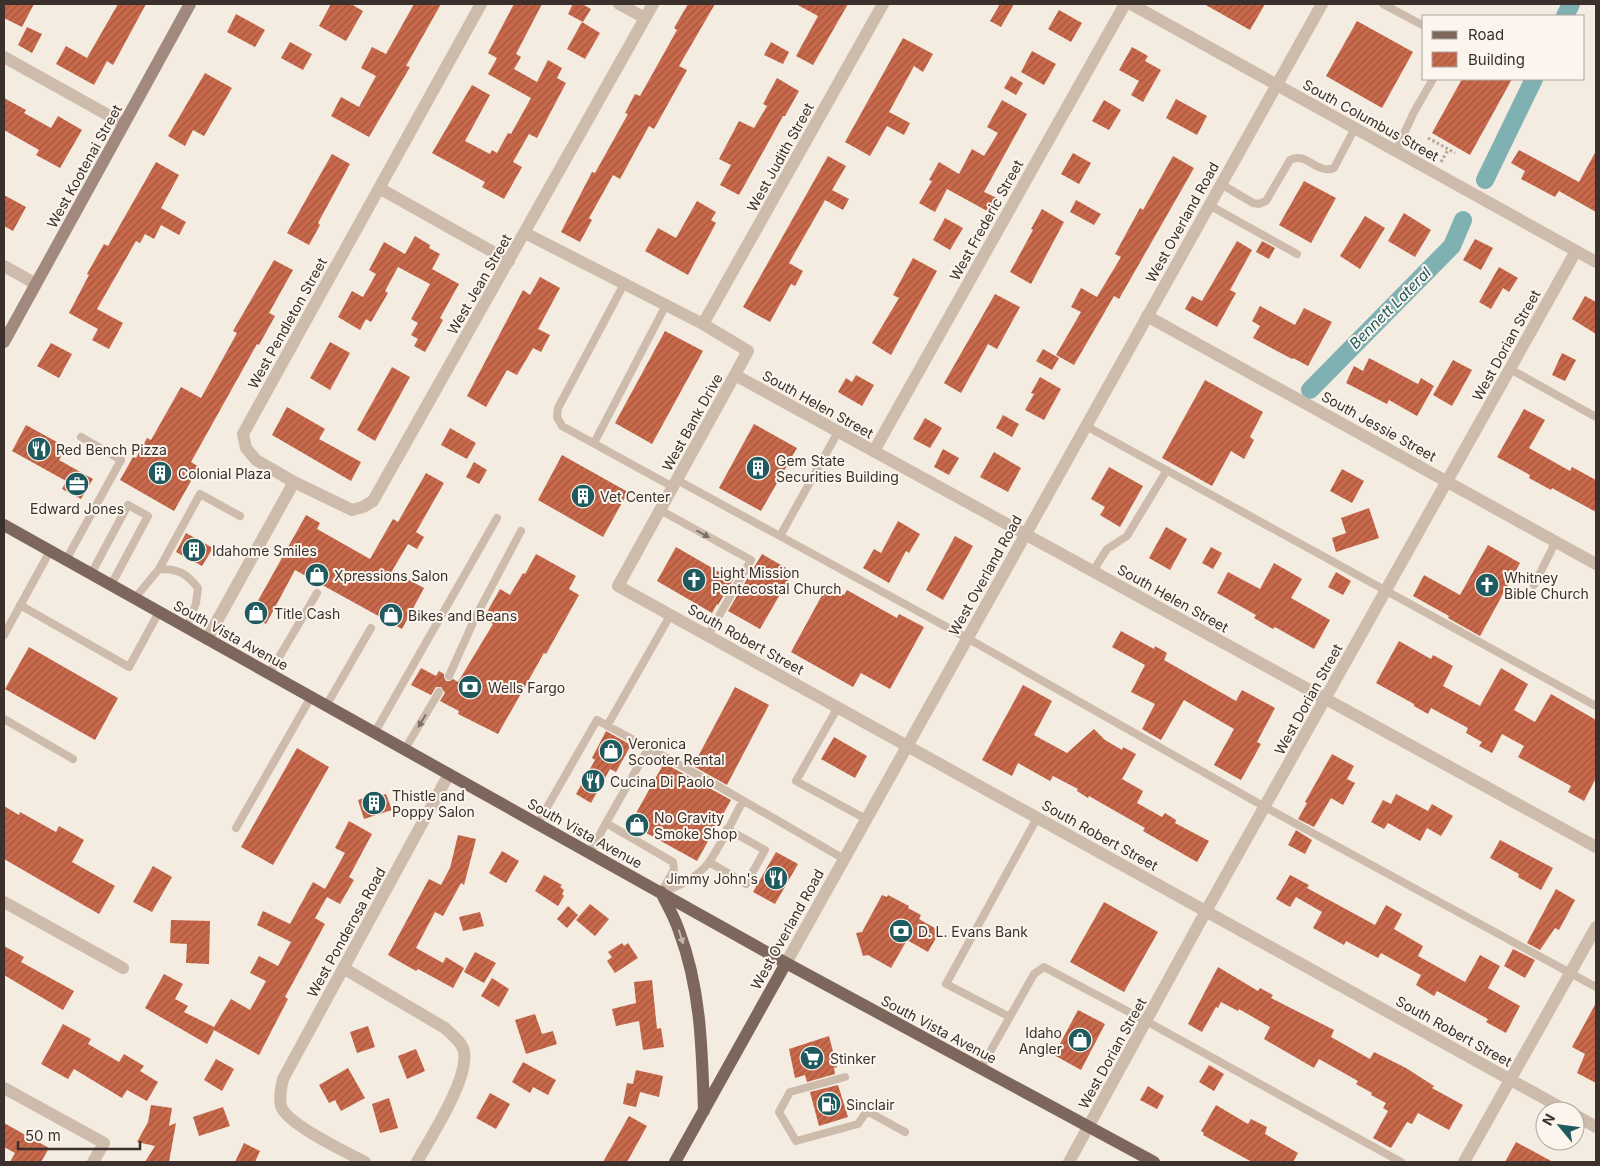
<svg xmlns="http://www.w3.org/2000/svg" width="1600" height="1166" viewBox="0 0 1600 1166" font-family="Inter,sans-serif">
<defs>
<pattern id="building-hatch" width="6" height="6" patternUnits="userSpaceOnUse" patternTransform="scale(1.25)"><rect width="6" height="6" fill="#c8694b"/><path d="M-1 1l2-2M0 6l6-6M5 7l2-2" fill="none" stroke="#a4573f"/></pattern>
</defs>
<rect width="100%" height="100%" fill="#f4ebe1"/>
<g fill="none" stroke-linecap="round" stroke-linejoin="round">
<path stroke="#7fb0b2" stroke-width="18" d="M1565,16L1571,4
M1485,180L1534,79
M1310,390L1452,246L1463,220"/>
</g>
<path fill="url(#building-hatch)" d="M4,4H34L22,27L4,18Z
M118,4H146L113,65L107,61L94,85L56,64L66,46L87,58Z
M331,4H351L363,11L346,41L319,26Z
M414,4H441L406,66L410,67L369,137L331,116L341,97L359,107L376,76L361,68L372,47L386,54Z
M514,4H542L516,54L521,57L514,69L537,82L548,60L562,68L557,78L566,83L537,138L529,134L513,162L522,167L504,199L482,187L485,182L432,153L472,85L490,95L465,141L490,154L492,150L497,153L508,133L511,134L531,98L488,74L497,58L488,53Z
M573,4H582L591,9L583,22L568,14Z
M688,4H715L679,66L687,70L654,129L649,126L620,179L613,175L589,218L592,220L580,242L561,232L592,172L595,173L628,114L625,113L635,94L640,96L677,30L674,28Z
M796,4H848L813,65L796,56L818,16Z
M1000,4H1014L1001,27L990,21Z
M1204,4H1265L1250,30Z
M1059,10L1082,23L1071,42L1048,29Z
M236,14L265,30L255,47L227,32Z
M1357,21L1413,52L1382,108L1326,76Z
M582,22L600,33L585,59L567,49Z
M27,27L42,34L32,53L18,45Z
M903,38L933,54L923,72L914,66L889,112L910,123L904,135L887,126L870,156L845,142Z
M290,42L312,54L303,70L281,58Z
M771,42L789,52L783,64L764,55Z
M1132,47L1148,56L1145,61L1161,70L1143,102L1131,95L1139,81L1119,70Z
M1032,51L1056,64L1044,85L1021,72Z
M205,73L232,88L204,136L193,130L185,146L168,136Z
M1011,76L1023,83L1016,95L1004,88Z
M777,78L799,91L785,116H783L739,195L720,185L731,165L719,159L739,121L754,128L767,106L763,104Z
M1462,79H1512L1470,155L1432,133Z
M4,98L26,110L24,113L51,128L58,116L82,130L60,168L36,155L39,150L4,130Z
M1176,99L1207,116L1197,135L1166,118Z
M1002,100L1027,114L984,192L997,198L989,212L947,189L935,212L919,203L932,181L929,180L939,162L959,174L972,149L984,156L998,133L987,127Z
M1104,100L1121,110L1109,130L1092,121Z
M1519,150L1579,182L1596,151V212L1559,191L1555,197L1521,179L1525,171L1511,163Z
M1073,153L1091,163L1079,184L1061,174Z
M332,154L350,164L318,223L320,225L309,245L287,233Z
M828,156L846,166L832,190L849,199L843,210L825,200L789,263L803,271L795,286L791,284L770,322L743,307Z
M1173,156L1194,168L1119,299L1114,296L1074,365L1056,355L1081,312L1071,307L1081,288L1097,297L1121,257L1115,254L1140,208L1143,210Z
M156,162L179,175L161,208L186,222L179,235L161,225L154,239L145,234L140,243L136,241L97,309L123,323L109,349L92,340L98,329L69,313L89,275L87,274L104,244L108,246Z
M1304,181L1336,198L1311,243L1279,225Z
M4,195L26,207L13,231L4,226Z
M1076,200L1101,214L1094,225L1070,212Z
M697,201L716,212L711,220L716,223L688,275L645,251L658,228L676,238Z
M1042,209L1064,222L1031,284L1010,272L1033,230L1031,229Z
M1404,213L1431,230L1415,257L1388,241Z
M1365,216L1385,228L1360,269L1340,256Z
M945,218L963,228L950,250L933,240Z
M415,236L430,245L429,248L440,254L432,269L459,284L440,318L443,320L425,352L414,346L418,339L411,335L418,323L411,319L430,284L398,267L385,291L388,293L371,322L366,319L360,330L338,317L352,291L363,297L376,274L369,270L384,242L405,254Z
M1475,239L1493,248L1481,270L1463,260Z
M1237,241L1252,250L1230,290L1236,293L1217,327L1185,309L1192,296L1202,301Z
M1262,241L1275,248L1269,259L1256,252Z
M913,258L937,271L891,355L872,343L899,298L893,295Z
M274,260L293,270L269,313L275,316L259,345L257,344L191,462L199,467L174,511L120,480L133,457L136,458L147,438L151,440L181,387L201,398L237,333L233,331Z
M1499,267L1518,278L1509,292L1503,288L1491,309L1479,302Z
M540,277L560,288L538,329L550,335L541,352L533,348L517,375L507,370L486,407L467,396L523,290L530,295Z
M995,294L1020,307L997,349L988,344L961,393L944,383Z
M1585,296L1596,302V334L1572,319Z
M1260,306L1295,325L1304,308L1332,322L1308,366L1293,358L1292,359L1253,338L1260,326L1252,321Z
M665,331L703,351L652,444L615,423Z
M330,342L350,353L330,390L310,378Z
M51,343L72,354L59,378L37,366Z
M1043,349L1059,358L1052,370L1036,361Z
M1562,353L1576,360L1565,381L1552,375Z
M1369,358L1418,384L1421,378L1434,386L1417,416L1389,400L1387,404L1346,383L1354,366L1363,371Z
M1453,360L1472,370L1452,406L1433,395Z
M392,367L410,377L375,441L357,430Z
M856,375L874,385L862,406L838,392L846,378L852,382Z
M1040,377L1061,389L1044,420L1025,410L1034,394L1031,393Z
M1205,380L1263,412L1250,437L1254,440L1244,459L1231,451L1212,486L1162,458Z
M287,407L325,429L319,439L361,462L351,481L272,435Z
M1524,409L1545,420L1529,448L1570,471L1572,467L1596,480V512L1552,488L1551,490L1529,478L1530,475L1497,457Z
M1003,415L1019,424L1012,437L996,428Z
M925,418L942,428L930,448L913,439Z
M754,424L797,448L761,511L719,488Z
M26,425L66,447L59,460L93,479L81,499L62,489L66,481L12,451Z
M450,428L476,443L467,459L441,445Z
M943,449L959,458L949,475L934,467Z
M994,452L1021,468L1008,492L980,477Z
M562,455L628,492L603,537L538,500Z
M474,462L487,470L479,484L466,477Z
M1109,467L1143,486L1120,527L1100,515L1105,507L1091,499Z
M1342,469L1364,481L1352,503L1330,491Z
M426,473L444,483L416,532L424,537L417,549L408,544L392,571L424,588L402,629L295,570L266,624L250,615L306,515L320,523L317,529L370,559L393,519L398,522Z
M1369,508L1379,538L1336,552L1332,538L1346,533L1341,518Z
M898,521L920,534L909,553L906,551L889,583L863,568L874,549L881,553Z
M1166,527L1187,539L1170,570L1149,558Z
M186,533L213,548L202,566L176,552Z
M955,536L973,546L943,600L926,590Z
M1488,545L1520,563L1480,636L1448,618L1449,616L1413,596L1424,575L1460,595Z
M676,547L733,580L718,605L717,604L712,613L657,581Z
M1211,547L1222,553L1213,569L1202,563Z
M536,554L576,576L569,589L579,595L546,654L544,653L498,734L458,714L459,711L440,701L445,693L441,687H436L431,695L411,685L421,668L436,676L439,671L444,674V677L446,681H450L453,679L458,682L493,624L483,619L500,589L510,595L523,573L525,574Z
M762,554L793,572L760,629L728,611Z
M1274,563L1302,579L1291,598L1330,620L1314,649L1275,627L1273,629L1254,618L1256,615L1217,593L1228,572L1260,589Z
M1336,572L1351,581L1343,595L1328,587Z
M827,586L844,595L847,590L897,618L899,614L924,627L890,689L861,673L853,687L791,652Z
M1121,631L1154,649L1155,646L1167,653L1164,660L1236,701L1242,690L1275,708L1257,742L1261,744L1241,780L1214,765L1234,729L1184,700L1161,740L1142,729L1155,704L1131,692L1145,665L1112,647Z
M1399,641L1431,659L1433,655L1453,666L1443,686L1480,706L1501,668L1528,684L1514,710L1535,722L1551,694L1596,720V778L1584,801L1568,792L1571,786L1518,757L1524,746L1502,734L1492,753L1479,746L1482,742L1466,733L1468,728L1431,708L1428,714L1414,706V704L1376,683Z
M29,647L118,698L95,740L5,689Z
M1023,685L1052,701L1034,735L1067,753L1094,729L1105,740L1122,750L1123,747L1136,754L1122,779L1143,791L1137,803L1162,817L1165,813L1176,820L1175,823L1209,841L1197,862L1143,831L1145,828L1089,796L1088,798L1077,791L1078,789L1053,776L1050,781L1018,763L1012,776L982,760Z
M735,687L769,705L727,785L693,766Z
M606,731L631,745L616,772L610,769L591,803L576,794L595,760L592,758Z
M834,737L867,756L855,778L821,759Z
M297,748L329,767L273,865L241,847Z
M1332,754L1354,766L1347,779L1355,783L1343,805L1331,798L1314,827L1298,819L1307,803L1305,802Z
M664,763L731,800L697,861L630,824Z
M377,793L378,796L386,794L392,810L364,819L358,800Z
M1396,794L1428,811L1432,804L1453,816L1441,836L1427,828L1420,841L1388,823L1384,829L1371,822L1383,800L1391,804Z
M4,806L19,815L20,812L56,832L59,826L84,840L72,862L115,886L99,914L4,859Z
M349,821L372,834L349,877L354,880L340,904L327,897L315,918L325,924L285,997L288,999L259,1055L214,1030L207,1044L145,1008L164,974L183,984L175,999L188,1006L184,1012L214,1027L231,999L250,1010L266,981L250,973L259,956L278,966L291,942L257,925L263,911L290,924L313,882L325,889L345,853L335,848Z
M1296,830L1312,840L1305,854L1288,845Z
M458,835L476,839L464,885L461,883L443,916L435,912L416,948L443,963L446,957L464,968L453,988L418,969L416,971L388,955L429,879L441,885L450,868Z
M1500,840L1553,868L1541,890L1518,877L1519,874L1490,858Z
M502,851L519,861L506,883L489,873Z
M776,852L798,864L775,904L753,892Z
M153,866L172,877L152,912L133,902Z
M544,875L562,885L560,887L564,890L562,894L564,896L558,906L535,891Z
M1290,875L1309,885L1307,888L1375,925L1386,905L1402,914L1394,929L1423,946L1418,956L1465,982L1480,955L1500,966L1488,988L1520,1006L1506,1033L1486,1022L1488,1019L1437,991L1434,996L1416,985L1421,975L1381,953L1378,958L1346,941L1344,945L1313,928L1322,912L1296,897L1290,907L1276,899Z
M1556,889L1575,900L1559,930L1555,928L1540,950L1527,943Z
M882,895L887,897L888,895L909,906L908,908L921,915L919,919L940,931L928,952L907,940L891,968L868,955L863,956L856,933L862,932Z
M1104,902L1158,932L1124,992L1070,962Z
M590,904L609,919L595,936L576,920Z
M568,906L578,915L567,928L557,919Z
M480,912L484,926L463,931L459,917Z
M171,920L210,921L209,964L186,963L187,944L170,943Z
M622,943L624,946L628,943L638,958L615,973L607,961L612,957L608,952Z
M4,946L24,957L21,962L74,991L63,1010L4,975Z
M1513,949L1535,960L1525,978L1504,966Z
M475,952L496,963L484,983L464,972Z
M1218,967L1258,991L1260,988L1273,995L1271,998L1334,1030L1331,1037L1370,1059L1374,1052L1406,1068L1434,1086L1432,1088L1463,1105L1449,1130L1418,1113L1412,1124L1407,1122L1391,1148L1373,1138L1388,1111L1383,1108L1386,1103L1371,1095L1372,1093L1356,1084L1358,1081L1319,1059L1314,1068L1264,1039L1270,1027L1239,1009L1238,1011L1221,1002L1218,1008L1216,1007L1202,1032L1188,1024Z
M492,978L509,989L499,1007L481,996Z
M652,980L657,1029L661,1028L664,1047L643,1050L639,1021L616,1026L612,1009L636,1003L634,982Z
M1596,1003V1083L1577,1073L1585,1054L1572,1047Z
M1078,1010L1105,1024L1081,1070L1054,1055Z
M535,1014L542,1034L553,1031L557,1044L526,1054L515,1020Z
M63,1024L91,1039L88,1044L119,1062L124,1054L144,1066L140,1071L158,1082L147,1101L127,1090L122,1098L74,1069L68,1079L41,1064Z
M368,1026L375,1047L357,1053L350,1032Z
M829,1036L837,1067L834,1068L835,1074L807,1082L805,1075L795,1078L789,1049Z
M416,1049L425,1071L407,1079L398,1056Z
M216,1059L234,1069L222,1091L204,1080Z
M523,1062L556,1080L548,1095L533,1087L530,1093L512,1082Z
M1209,1065L1224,1074L1214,1091L1199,1082Z
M348,1068L365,1098L341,1111L335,1100L329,1103L319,1085Z
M636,1070L663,1076L659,1097L640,1092L636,1107L623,1104L627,1083L633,1084Z
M838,1085L848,1117L819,1126L810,1092Z
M1148,1086L1164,1096L1157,1109L1140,1100Z
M490,1093L510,1104L496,1129L476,1118Z
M389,1098L398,1128L380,1133L372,1104Z
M151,1105L172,1108L169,1126L176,1123L169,1162H145L155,1146L137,1142L148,1122Z
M1216,1105L1248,1124L1251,1119L1267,1127L1265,1134L1298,1153L1293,1162H1252L1203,1135L1204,1133L1201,1131Z
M223,1107L230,1126L199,1136L193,1117Z
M629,1116L647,1126L627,1162H603Z
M4,1123L49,1148L41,1162H10L15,1153L4,1147Z
M1516,1142L1553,1162H1505Z
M244,1143L260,1151L255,1162H235Z"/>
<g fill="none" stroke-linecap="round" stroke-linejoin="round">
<path stroke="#b9a596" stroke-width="3" stroke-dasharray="2.5 2.5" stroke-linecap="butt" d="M1428,138L1455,153
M1441,162L1448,150"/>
<path stroke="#cdbbac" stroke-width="8" d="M1383,4L1424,26
M1396,151L1414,112L1433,79
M1221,184L1253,203L1259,204L1266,201L1290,160C1306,151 1317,175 1334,168L1355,128
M1209,205L1297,254
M624,284L558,408L557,417L562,426L673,487
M1510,369L1596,417
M1086,426L1596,706
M594,443L666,305
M677,480L967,638L1265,807L1596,987
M660,510L751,560L708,635
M780,536L838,432
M66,560L121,460L81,437
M159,569L200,494L240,516
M1093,571L1107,549L1127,536L1167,470
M91,574L128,505L148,516L111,585
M1534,585L1556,541
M135,598L159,569C179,569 186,573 198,588L196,603L187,628
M20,605L129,667L159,612
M4,635L50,551
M269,674L317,593
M449,676L476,616L521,531
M326,706L371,628
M838,707L796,781L866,819
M4,719L73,759
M607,726L671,614
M375,732L497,518
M405,749L439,692
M538,823L597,720L718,786L844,859
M606,823L648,749
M236,828L311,697
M590,853L606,823L673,862L674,870L661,892
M709,862L746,884L765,850L727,829
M661,892C678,887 698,877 709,862C721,845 733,819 743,801
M1010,1017L946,984L1037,818
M981,1068L1034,974L1044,967L1146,1021L1401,1162
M845,1077L790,1092L779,1112L796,1141L858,1124L867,1111L905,1132"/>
<path stroke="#cdbbac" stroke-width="12" d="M619,4L645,18
M4,57L124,124
M379,188L509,261
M525,233L703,324L748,351L618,586L1567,1111
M4,266L36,284
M1147,316L1596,564
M703,324L883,4
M735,375L1596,847
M874,451L1125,4
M294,482L352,510L363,507L373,501L653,4
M207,639L294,482L256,460L246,448L243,434L481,4
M4,902L123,968
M343,968L445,1028C451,1034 463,1043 464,1052C469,1079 430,1138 417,1162
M4,1088L104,1143L93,1162
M1575,1115L1596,1127
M365,1162C348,1153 286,1124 281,1106C279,1097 281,1088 283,1079L449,774
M1069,1162L1206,911L1576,251
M1464,1162L1596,927"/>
<path stroke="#cdbbac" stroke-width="12" d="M1131,4L1596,262
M786,963L1322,4"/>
<path stroke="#a18a7d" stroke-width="12" d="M4,342L190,4"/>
<path stroke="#7d675c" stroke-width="12" d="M4,525L786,963L1154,1162
M661,892C667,905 675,918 679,931C701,989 702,1049 704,1111
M675,1162L786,963"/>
</g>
<defs><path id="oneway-solid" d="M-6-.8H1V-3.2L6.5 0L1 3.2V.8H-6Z" transform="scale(1.25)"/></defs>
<g fill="#7d6f65">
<use href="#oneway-solid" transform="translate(703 534) rotate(29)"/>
<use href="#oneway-solid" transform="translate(422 721) rotate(121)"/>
</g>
<use fill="#c2b5ac" href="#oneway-solid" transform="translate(681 937) rotate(73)"/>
<defs>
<g id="restaurant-disc" transform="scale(1.25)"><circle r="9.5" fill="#1f5a5e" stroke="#fbf5ee"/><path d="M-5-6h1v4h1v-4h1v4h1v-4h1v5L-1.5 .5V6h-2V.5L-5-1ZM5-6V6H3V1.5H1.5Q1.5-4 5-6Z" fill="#fff"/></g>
<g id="building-disc" transform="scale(1.25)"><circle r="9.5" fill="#1f5a5e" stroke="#fbf5ee"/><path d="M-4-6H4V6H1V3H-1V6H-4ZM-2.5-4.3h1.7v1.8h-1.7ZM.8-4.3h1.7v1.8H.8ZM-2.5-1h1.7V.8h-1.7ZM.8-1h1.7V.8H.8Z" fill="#fff"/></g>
<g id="office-disc" transform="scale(1.25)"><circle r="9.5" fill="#1f5a5e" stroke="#fbf5ee"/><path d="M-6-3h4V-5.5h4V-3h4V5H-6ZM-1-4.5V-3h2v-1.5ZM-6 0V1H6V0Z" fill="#fff"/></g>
<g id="shop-disc" transform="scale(1.25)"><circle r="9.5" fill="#1f5a5e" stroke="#fbf5ee"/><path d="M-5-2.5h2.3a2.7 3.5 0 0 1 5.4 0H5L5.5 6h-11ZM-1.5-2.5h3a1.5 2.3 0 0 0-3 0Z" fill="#fff"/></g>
<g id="church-disc" transform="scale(1.25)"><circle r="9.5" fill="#1f5a5e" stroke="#fbf5ee"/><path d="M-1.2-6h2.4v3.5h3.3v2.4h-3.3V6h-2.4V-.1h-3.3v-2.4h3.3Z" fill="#fff"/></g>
<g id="bank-disc" transform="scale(1.25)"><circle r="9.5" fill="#1f5a5e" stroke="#fbf5ee"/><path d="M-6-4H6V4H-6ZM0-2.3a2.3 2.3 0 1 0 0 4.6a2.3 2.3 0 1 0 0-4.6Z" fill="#fff"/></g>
<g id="supermarket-disc" transform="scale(1.25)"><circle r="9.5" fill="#1f5a5e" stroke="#fbf5ee"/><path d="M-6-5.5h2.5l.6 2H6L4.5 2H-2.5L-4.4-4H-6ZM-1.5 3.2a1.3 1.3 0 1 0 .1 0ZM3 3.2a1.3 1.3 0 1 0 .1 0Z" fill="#fff"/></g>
<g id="fuel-disc" transform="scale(1.25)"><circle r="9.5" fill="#1f5a5e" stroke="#fbf5ee"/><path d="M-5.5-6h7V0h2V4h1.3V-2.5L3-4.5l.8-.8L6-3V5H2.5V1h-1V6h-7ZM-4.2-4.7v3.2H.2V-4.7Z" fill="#fff"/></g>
</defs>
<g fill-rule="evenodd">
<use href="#restaurant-disc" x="39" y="449"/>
<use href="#building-disc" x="758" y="468"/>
<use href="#building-disc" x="160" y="473"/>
<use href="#office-disc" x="77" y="484"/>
<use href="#building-disc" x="583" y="496"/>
<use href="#building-disc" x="194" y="550"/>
<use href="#shop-disc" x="317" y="575"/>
<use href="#church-disc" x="694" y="580"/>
<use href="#church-disc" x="1487" y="585"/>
<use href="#shop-disc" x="256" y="613"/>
<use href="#shop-disc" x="391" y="615"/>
<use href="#bank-disc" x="470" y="687"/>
<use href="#shop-disc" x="611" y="751"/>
<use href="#restaurant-disc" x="593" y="781"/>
<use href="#building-disc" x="374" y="803"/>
<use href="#shop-disc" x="637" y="825"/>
<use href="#restaurant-disc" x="776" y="878"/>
<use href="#bank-disc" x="901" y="931"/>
<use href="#shop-disc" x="1080" y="1040"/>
<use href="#supermarket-disc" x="812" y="1058"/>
<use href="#fuel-disc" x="829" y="1104"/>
</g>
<g text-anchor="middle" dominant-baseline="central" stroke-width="4" stroke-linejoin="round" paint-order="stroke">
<g font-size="14" fill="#3b302b" stroke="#fbf5ee">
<text transform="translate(1371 120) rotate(29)">South Columbus Street</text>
<text transform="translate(780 157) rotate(-61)">West Judith Street</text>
<text transform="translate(84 166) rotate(-61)">West Kootenai Street</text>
<text transform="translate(986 220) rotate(-61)">West Frederic Street</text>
<text transform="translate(1182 222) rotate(-61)">West Overland Road</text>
<text transform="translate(479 284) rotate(-60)">West Jean Street</text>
<text transform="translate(287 323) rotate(-61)">West Pendleton Street</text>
<text transform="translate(1506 345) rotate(-61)">West Dorian Street</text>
<text transform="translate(818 404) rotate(29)">South Helen Street</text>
<text transform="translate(692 422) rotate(-61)">West Bank Drive</text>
<text transform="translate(1379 426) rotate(29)">South Jessie Street</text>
<text transform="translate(985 575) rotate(-61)">West Overland Road</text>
<text transform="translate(1173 598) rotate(29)">South Helen Street</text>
<text transform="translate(231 635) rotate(29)">South Vista Avenue</text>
<text transform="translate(746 639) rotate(29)">South Robert Street</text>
<text transform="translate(1308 699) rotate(-61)">West Dorian Street</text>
<text transform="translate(585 833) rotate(29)">South Vista Avenue</text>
<text transform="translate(1100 835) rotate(29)">South Robert Street</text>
<text transform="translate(787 929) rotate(-61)">West Overland Road</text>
<text transform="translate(346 932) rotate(-61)">West Ponderosa Road</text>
<text transform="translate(939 1029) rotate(28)">South Vista Avenue</text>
<text transform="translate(1454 1031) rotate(29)">South Robert Street</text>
<text transform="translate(1112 1053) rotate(-61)">West Dorian Street</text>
</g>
<g font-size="14" fill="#3b302b" stroke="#fbf5ee" text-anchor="start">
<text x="56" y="449">Red Bench Pizza</text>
<text x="776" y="460">Gem State<tspan x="776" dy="16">Securities Building</tspan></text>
<text x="178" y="473">Colonial Plaza</text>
<text x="600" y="496">Vet Center</text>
<text x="77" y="508" text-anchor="middle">Edward Jones</text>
<text x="212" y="550">Idahome Smiles</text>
<text x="712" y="572">Light Mission<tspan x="712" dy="16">Pentecostal Church</tspan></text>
<text x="334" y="575">Xpressions Salon</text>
<text x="1504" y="577">Whitney<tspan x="1504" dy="16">Bible Church</tspan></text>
<text x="274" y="613">Title Cash</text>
<text x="408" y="615">Bikes and Beans</text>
<text x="488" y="687">Wells Fargo</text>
<text x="628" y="743">Veronica<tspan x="628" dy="16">Scooter Rental</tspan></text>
<text x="610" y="781">Cucina Di Paolo</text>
<text x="392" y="795">Thistle and<tspan x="392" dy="16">Poppy Salon</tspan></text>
<text x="654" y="817">No Gravity<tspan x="654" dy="16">Smoke Shop</tspan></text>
<text x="758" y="878" text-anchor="end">Jimmy John's</text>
<text x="918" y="931">D. L. Evans Bank</text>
<text x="1062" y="1032" text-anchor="end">Idaho<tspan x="1062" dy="16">Angler</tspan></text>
<text x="830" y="1058">Stinker</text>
<text x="846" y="1104">Sinclair</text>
</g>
<g font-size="15" font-style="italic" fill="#1f5a5e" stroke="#fbf5ee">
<text transform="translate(1390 308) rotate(-45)">Bennett Lateral</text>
</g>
</g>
<rect width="1600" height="1166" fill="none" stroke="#3b302b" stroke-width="10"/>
<rect x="1422" y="15" width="162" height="65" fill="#fbf5ee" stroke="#aea6a0"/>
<rect x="1432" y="31" width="25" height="8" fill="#7d675c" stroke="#aea6a0"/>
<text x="1468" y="40" font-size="15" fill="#3b302b">Road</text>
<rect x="1432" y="52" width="25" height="15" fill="url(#building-hatch)" stroke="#aea6a0"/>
<text x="1468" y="65" font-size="15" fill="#3b302b">Building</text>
<g transform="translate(1560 1126) rotate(299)"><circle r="24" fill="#fbf5ee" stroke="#aea6a0"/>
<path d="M0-4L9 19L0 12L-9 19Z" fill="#1f5a5e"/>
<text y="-8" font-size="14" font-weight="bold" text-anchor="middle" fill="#3b302b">N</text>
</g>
<path d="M18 1141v8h122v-8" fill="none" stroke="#3b302b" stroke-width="2.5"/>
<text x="25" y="1141" font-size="15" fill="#3b302b" stroke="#fbf5ee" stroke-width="4" paint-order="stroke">50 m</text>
</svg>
